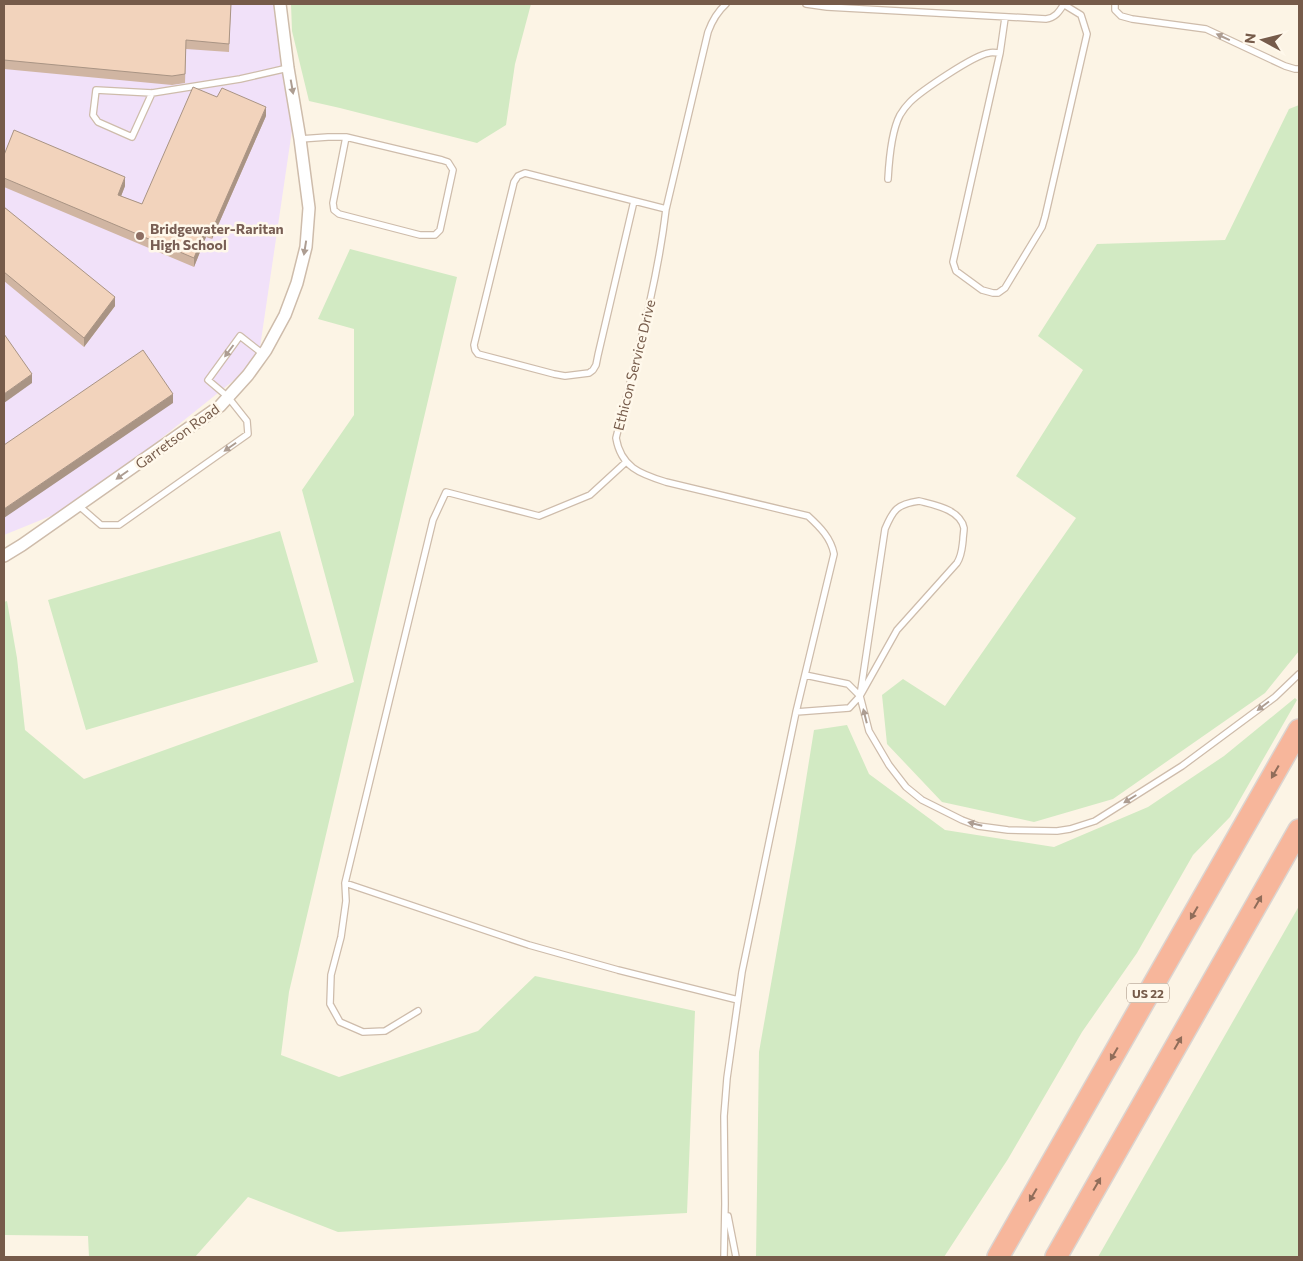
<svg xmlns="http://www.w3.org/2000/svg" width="1303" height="1261" viewBox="0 0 1303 1261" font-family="Commissioner,sans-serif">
<rect width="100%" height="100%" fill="#fcf4e5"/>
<path fill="#f1e1f9" d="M4,4H278L295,110L258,361L78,505L4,535Z"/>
<path fill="#d2eac3" d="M291,4H531L515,64L506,125L477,143L340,108L309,101L292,31Z
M1299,105V651L1265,693L1113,799L1034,822L942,802L887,744L882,695L903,679L945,706L1076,518L1016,476L1083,370L1038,336L1097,244L1225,240L1289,109Z
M350,249L457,277L289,992L281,1055L339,1077L478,1031L535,976L695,1011L687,1213L338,1232L248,1197L195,1257H89L88,1236L4,1235V602L7,601L17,658L25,730L84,779L354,682L302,490L354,415V329L318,319Z
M280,531L318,662L86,730L48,600Z
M1295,698L1297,700L1230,817L1193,855L1137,953L1082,1032L1008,1159L944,1257H756L759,1052L796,842L814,730L847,725L869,774L945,830L1054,847L1148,807L1224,756Z
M1299,906V1257H1098Z"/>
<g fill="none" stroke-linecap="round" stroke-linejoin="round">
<g stroke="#cebcab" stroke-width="8">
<path id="lane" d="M806,4L827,7L1046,19C1055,18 1059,12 1064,4
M1115,4V10L1121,16L1132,19L1206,29L1285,66L1295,69H1299
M1005,18L1000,53L953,262L956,271L982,290L993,293H998L1005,288L1042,227L1045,217L1087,34L1081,15L1063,4
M152,93L132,137L98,122L93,115L96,90L152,93L240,79L288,68
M300,139L328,137H346L442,160L448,162L453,170L440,230L435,235H420L339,214L334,210L333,203L346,137
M888,179C889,161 892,130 900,115C903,110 906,106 910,102C921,91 974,55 989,53C992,52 997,53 1000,53
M634,201L598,355L596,365L593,370L589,373L565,376L554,374L478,354L475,350L474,345L514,182L518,176L525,173L666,209
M919,501C934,505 960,509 964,528C964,532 963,536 963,540C962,548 962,555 957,563L897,630L860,696L885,529C893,510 897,504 919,501Z
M78,505L101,525H119L248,434L247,421L228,397L208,380L240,336L263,354
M805,675L848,684L860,696L869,731L889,765L906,787L922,800L962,820L978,826L1008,830L1057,831L1070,829L1095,821L1182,766L1275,697L1299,674
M796,712L849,708L860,696
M345,883L529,945L618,970L738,1000
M418,1011L385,1031L363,1032L340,1022L330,1004L331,975L341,937L346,901L345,883L433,520L446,492L539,516L590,495L626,462
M728,1216L736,1257
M724,1257L725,1204L724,1116L727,1078L742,972L796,712L834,554C831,538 820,527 808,516L666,482C640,474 621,467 616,438C635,362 657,286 666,209L708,32C712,21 717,12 726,4"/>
</g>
<g stroke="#cebcab" stroke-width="14">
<path id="street" d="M4,556L22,545L220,406L248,375L266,350L285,315L297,283L306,247L309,208L300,139L288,68L280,4"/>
</g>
<g stroke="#dbd4d0" stroke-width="24">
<path id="highway" d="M998,1257L1299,730
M1056,1257L1299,830"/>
</g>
<use href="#lane" stroke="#fff" stroke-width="5.5"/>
<use href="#street" stroke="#fff" stroke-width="11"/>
<use href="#highway" stroke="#f7b69b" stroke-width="21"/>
</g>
<path fill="#d0b5a2" d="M4,4H231L229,52L186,49L185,83L172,85L4,69Z
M266,116L212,239L206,237L194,267L4,187V155L125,186L121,196L142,204Z
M4,207L115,306L84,347L4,281Z"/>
<path fill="#a99484" d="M266,107V116L212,239V230Z
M125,177V186L118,204V195Z
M206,228V237L194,267V258Z
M115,297V306L84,347V338Z
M32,374V383L4,403V394Z
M173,394V403L4,518V509Z"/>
<path fill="#f2d3bc" stroke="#a99484" d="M4,4H231L229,44L186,40L185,74L172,76L4,60Z
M193,87L217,97L222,88L266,107L212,230L206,228L194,258L4,178V155L14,130L125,177L118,195L142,204Z
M4,207L115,297L84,338L4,272Z
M4,334L32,374L4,394Z
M143,350L173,394L4,509V445Z"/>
<defs><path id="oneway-solid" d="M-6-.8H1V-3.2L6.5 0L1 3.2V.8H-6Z" transform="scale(1.25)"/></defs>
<g fill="#ad9d92">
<use href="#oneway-solid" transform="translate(1223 37) rotate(-155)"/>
<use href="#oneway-solid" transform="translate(292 87) rotate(80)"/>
<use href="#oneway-solid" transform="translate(305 248) rotate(99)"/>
<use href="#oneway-solid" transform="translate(229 351) rotate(127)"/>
<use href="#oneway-solid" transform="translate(230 447) rotate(145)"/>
<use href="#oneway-solid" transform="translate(122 475) rotate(145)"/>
<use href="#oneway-solid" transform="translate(1263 706) rotate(143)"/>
<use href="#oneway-solid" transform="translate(865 716) rotate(-104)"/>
<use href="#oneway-solid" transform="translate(1130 799) rotate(148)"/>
<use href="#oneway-solid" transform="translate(975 824) rotate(-166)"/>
</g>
<g fill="#906d5a">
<use href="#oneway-solid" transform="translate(1275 772) rotate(120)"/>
<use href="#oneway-solid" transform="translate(1258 902) rotate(-60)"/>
<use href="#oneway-solid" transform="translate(1194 913) rotate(120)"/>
<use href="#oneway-solid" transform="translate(1178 1043) rotate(-60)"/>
<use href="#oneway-solid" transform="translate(1114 1054) rotate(120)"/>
<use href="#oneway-solid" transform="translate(1097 1184) rotate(-60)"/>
<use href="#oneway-solid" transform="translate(1033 1195) rotate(120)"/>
</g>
<circle fill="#8d6e63" stroke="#fff8eb" stroke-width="2" cx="140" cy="236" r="5"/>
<g text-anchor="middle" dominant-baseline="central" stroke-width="5" stroke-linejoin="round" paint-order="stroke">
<rect fill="#fff8eb" stroke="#9f8a7a" stroke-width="1" x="1127" y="983.5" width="42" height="19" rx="4"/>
<g font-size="12" font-weight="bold" fill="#765b4a">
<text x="1148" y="993">US 22</text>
</g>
<g font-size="14" font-weight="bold" fill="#785e54" stroke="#fff8eb" text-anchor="start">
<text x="150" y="228">Bridgewater-Raritan<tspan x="150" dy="16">High School</tspan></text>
</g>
<g font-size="14" fill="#765b4a" stroke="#fff8eb">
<text transform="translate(634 365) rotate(-76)">Ethicon Service Drive</text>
<text transform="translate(177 436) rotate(-36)">Garretson Road</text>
</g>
</g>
<rect width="1303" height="1261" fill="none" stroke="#765b4a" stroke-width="10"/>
<g transform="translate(1263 40) rotate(277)" stroke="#fff8eb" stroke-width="4" paint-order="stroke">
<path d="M0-4L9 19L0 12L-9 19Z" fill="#765b4a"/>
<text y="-8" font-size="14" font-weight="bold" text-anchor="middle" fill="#765b4a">N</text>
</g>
</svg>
